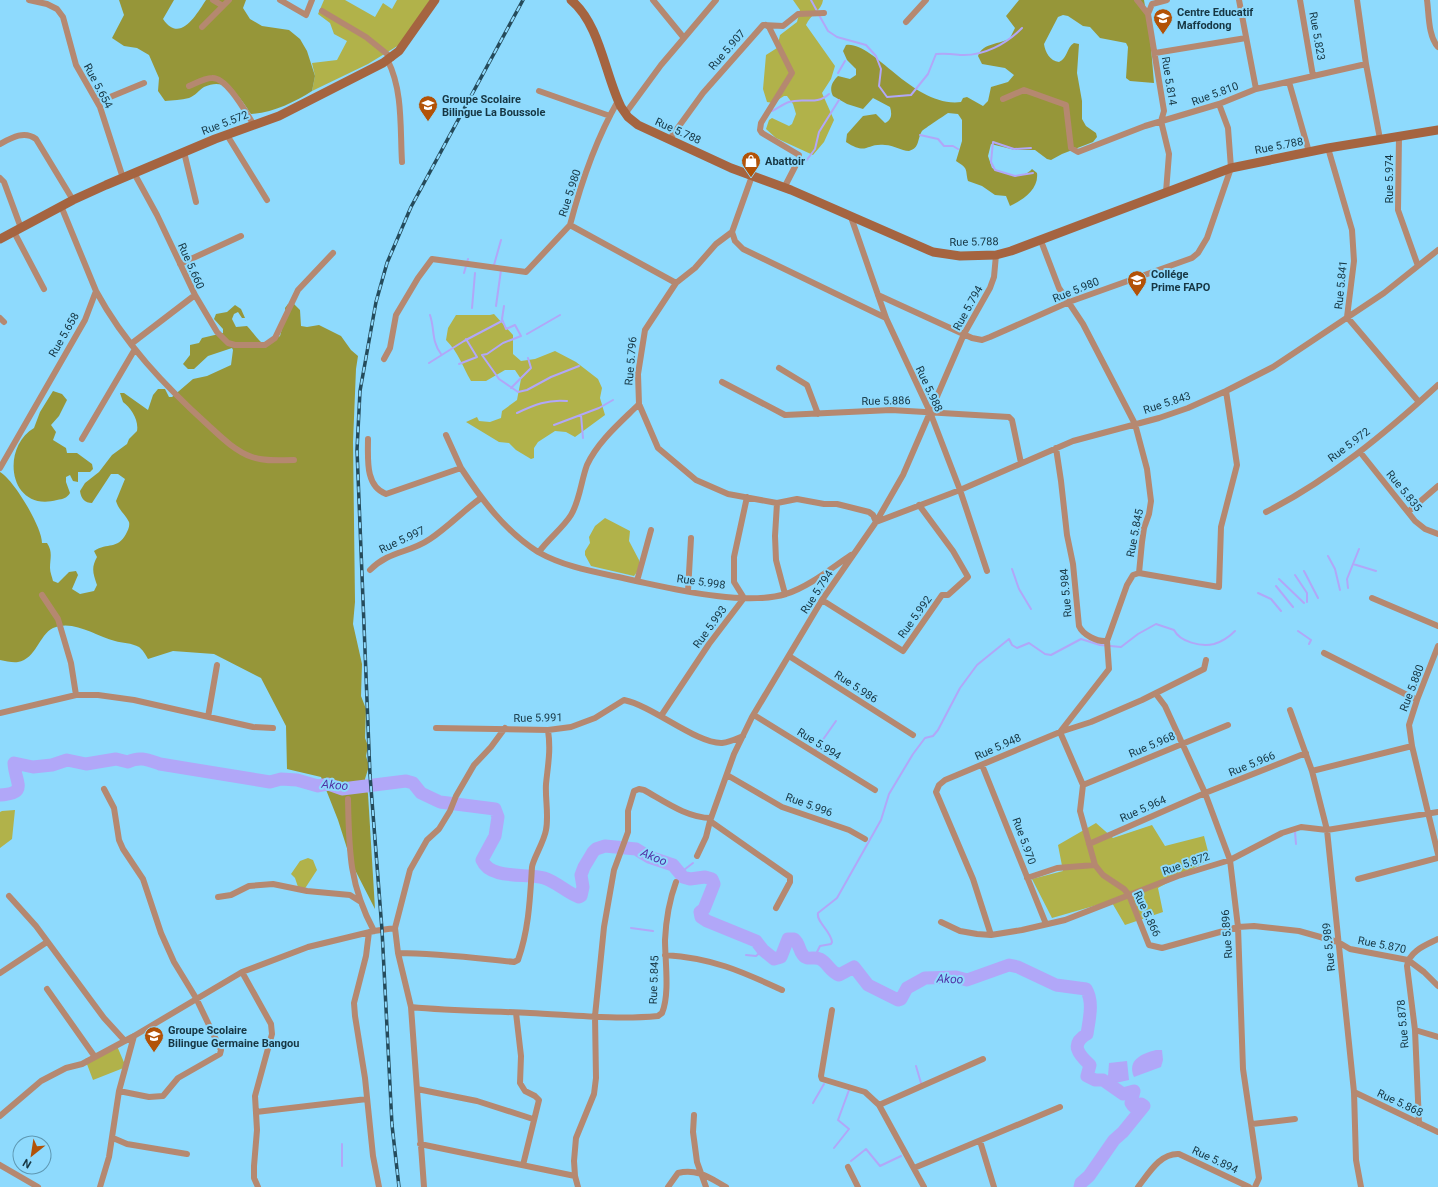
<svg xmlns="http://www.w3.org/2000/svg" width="1438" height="1187" viewBox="0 0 1438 1187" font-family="Roboto,sans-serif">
<rect width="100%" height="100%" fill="#8edafd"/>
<path fill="#b1b24a" d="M324,0H345L375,17L383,3L392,9L397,0H430L399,45L368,64L312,91L315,76L312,63L337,60L347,41L334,34L330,23L318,14Z
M793,0H823C822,10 810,15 806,25L835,66L831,79L822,93L834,120L824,142L813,155L776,138L766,129L769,120L772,118L789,126L792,124L796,114L793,104L787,96H784L773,103L767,102L763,89L766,55L777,48L780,35L797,22L800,10Z
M494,314L513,335V354L521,361L535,359L555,351L576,362L598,379L602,388L600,398L605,415L575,437L566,432L555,431L538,442L534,448V458L531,459L516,450L509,443L499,442L466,422L477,417L479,421L490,422L501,418L502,411L517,400L521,379L515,370H505L486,381H471C462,366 459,353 446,340L448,328L456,315H490Z
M605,518L630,531L629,541L639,560L640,568L634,576L591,566L585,555V551L590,543L589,537L595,526Z
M15,810L12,839L0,848V812L2,811Z
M1096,823L1113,838L1152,825L1165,846L1204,836L1210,859L1158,888L1163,912L1125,925L1111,901L1052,918L1032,879L1063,871L1058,845Z
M308,858L313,860L317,870L304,890L298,887L295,878L291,874L300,861Z
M117,1046L126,1067L93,1080L85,1059Z"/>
<path fill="#969639" d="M119,0H174L163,19C180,44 196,15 206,0H246L243,8L250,19L262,26L289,30L300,39L307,51L315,76L312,91C295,102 272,113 251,114C240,97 227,76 204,87C199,90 195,96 189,98C181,100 173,100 165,101L158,91L159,78L149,55L137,48L124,46L112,38L124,15Z
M1019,0H1144L1150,36L1154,83L1130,81L1126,78L1128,47L1126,43L1100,38L1090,27L1083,26L1068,16L1063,15L1058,17L1044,44C1045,52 1050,61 1059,62C1068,58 1066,48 1074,43L1079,44L1077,73L1082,101V119L1086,126L1096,133L1097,137L1093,142L1062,154L1051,160L1047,159L1035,150H1015L991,144L988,156L992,168C1005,174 1021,181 1032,169L1037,173C1039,189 1023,200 1010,206L1006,196L995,195L982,186L968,181C965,169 969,169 956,161L962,141V120L958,114L948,113C945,115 924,129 922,131C917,139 920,148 909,151C901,151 894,145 885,145C865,143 868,156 846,142L847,134L863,116L876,114L885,123C892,120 892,113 890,107L873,98L863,109L847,104L833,96C829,88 832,82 838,76L850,79L856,75V69L847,60L843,51L846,45C874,41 913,108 961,102L963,98L967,97L983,106L988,101L991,87L1008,82L1014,75L1005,68L982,64L978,56C983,42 1000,45 1010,38L1015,28L1006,16Z
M288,304H294L300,310L301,326L307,327L319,325L341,336L351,350L358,356L356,369L353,442L355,602L353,624L362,664L361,696L366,709L365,738L368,746L366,756L369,766L365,779L368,794L375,909L352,864L338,820L321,777L287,769L286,726L261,678L214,654L173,651L148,659C146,655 142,649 139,647C132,643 122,643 115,641C96,636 73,619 53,628C39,635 36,659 18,662C13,663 6,661 0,660V472C14,480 42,527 42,543H47C53,552 50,558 50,568C50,572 52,577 53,581L58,583L69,572L76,571L78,575L72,589L80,594L94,591L97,585C93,573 91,568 97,557L94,551C108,542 117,550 126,534C128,530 130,526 129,522C126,515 119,511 116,501L125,479L118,474H111L92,503C85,503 81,499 80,491L85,483L99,472L112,455L127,444L129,439L137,431C139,420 131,408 123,402L120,393H124L148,410L153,395L158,389H165L169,397H172L193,379L207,376L231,365L233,350L232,348L208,356L194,369H188L183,364L190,355V345L199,343L202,338L223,333V329L214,319L216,314L227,312L235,305L241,309L245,318H242L238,312L234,314L232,319L236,327L247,326C254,333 257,340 266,346L280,336L286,314L285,308Z
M53,391L62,394L67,400L59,416L51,425L56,432L53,440L66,448L67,453H77L92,464L93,469L90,472H78V482L73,481L70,475L66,477V482L70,493C67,498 63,499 57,500C9,513 0,448 34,428L40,412Z"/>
<path fill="#b1a7f8" d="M1156,1050H1162L1163,1060L1161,1067L1134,1077C1127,1060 1141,1054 1156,1050Z
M1127,1061L1129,1080L1111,1084L1108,1076L1109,1063Z"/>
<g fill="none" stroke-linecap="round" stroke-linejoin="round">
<path stroke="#b1a7f8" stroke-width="2" d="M811,0L817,11
M819,15L828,31L837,37L866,45L876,56L881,69L879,86L887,97L911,95L928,74L936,54C945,53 952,54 961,55C984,56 1006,44 1022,28
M838,73L845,61
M772,111C778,108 783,104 789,102C804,97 816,106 829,94
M920,135L938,139L944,146H953L958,149
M1031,148L1014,149L993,142L991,162L995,170L1015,176L1033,173
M806,161L815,149L819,132L839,100
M494,265L501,240
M464,273L468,259
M496,306L501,270
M504,306L502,319L506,329L515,325L521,336L503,343L487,354L482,355L499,379L518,392L527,390L551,377L579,366
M472,308L475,273
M430,315C435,330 431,340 441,354
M527,334L560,315
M429,363L464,341L502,321
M459,364L477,357L466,339
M511,388L531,368L528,358
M517,413C534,405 548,399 567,401
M581,415L583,438
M554,425L599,408L613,400
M1328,556L1335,569L1340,590
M1353,564L1376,571
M1012,569L1019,589L1031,609
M1304,571L1318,598
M1295,575L1307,593V602
M1279,579L1304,603
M1276,586L1293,607
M1348,588L1347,579L1359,549
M1258,593L1271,599L1281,611
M1298,631L1311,640L1309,644
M815,751L836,721
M1295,832L1296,844
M680,873L693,863
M631,928L653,931
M746,955L756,956L763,950
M814,958L820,946L831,944L832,942C831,931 816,922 818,913L837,898L881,820L889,794L913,754L925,738L933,736L938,730L960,688L977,665L1009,639L1012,645L1017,648L1029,643L1045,654L1051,655L1081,639L1100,645L1121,647L1138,634L1156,624L1174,630C1180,642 1201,647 1214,644C1221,642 1230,636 1235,631
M916,1066L921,1083
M813,1103L824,1084
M342,1144V1166
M834,1148L849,1129L838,1120L849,1090
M851,1161L866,1149L880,1166L901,1156"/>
<path stroke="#b1a7f8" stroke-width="13" d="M0,795C29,793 15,783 14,763L33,767L52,765L67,760L86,764L116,759L128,762C140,756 148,760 160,764L270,782L281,779L297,780L318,786L328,784L342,789L406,781L413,783L421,793L440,802L495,809L498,817L495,836L482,860C490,880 527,873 544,878C557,882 567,893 579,897L581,896L583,887L581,875L584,867L593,852L596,849L605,846L636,849L649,857L673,865L683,877L690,879L705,877L712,879L714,884L704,909L700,912L701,917L707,921L756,941L763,950L774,959L781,957L788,939H794C800,944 798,949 803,955C807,961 814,956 820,959C828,963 830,972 839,975L854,967L868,985L898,1000L901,999L907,988L925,978L956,977L967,980L1009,965L1018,967L1056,985L1086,989C1094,1002 1089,1020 1087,1034C1070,1044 1078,1054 1090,1065L1087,1076L1095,1080H1103L1123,1094L1134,1091L1131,1103L1133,1106L1141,1104L1144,1106L1123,1132L1114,1140L1089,1176L1081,1183L1080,1187"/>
<path stroke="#b58870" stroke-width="6" d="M29,0L47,4L57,9L63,17L76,65L100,107L123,178
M213,0L223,6
M280,0L306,15L312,0
M1137,0L1148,14L1164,111L1161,121L1169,154L1166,192
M1239,0L1256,89
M1300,0L1313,76
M1427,0C1429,14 1428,36 1438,47
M322,11L366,37L392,58
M1148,14L1152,4L1167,0
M906,22L926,0
M766,25L769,27L792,73L761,123L760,130L762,133L799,155V159L784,188
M202,27L229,0
M684,38L716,0
M1155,53L1246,38
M388,61C403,91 400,128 402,162
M1366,64L1380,139
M1289,82L1309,152
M189,86C196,83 205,78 212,78C227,77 246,113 254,125
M539,91L610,116
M1003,99L1024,90L1066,105L1071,148L1078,152L1145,126L1219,104L1256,89L1366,64L1357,0
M618,101C596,139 581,183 570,225L676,283
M98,102L144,83
M625,114L661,65L684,38L653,0
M227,135L267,200
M1399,136L1398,210L1418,266
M669,140L703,93L763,25L783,26L798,14L824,13
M0,144C11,138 24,130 36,139L73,200
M1328,148L1352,230L1354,261L1347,317L1419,402
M184,152L196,202
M752,176L732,232L716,244L695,268L676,283L645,330L638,374L639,404L658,448L696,480L728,494L777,503L797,499L824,504H837L869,512L873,515L876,522L960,490L1073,441L1159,418L1188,408L1226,391L1273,367L1384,293L1438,250
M0,178L4,182L21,228
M851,217L886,318L930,412L960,490L987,571
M14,232L44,289
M732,232L735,241L743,249L886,318
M1041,241L1059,288L1083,324L1135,424L1147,469L1151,501L1149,514L1144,528L1142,542L1139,573L1219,587L1221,527L1237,465L1226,391
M180,264L241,236
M96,291C124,343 165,386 208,425C221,437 235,451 252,457C266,462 280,460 294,460
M195,295L217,332L228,343L235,345H265L275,338L298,290L333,253
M878,295L972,338L982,340L990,337L1069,302L1192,258L1198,253L1207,238L1231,168L1228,128L1219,104
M0,318L4,322
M131,344L195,295L157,215L134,173
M384,359L390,348L396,315L418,278L432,259L526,272L570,225
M779,368L807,385L818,414
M722,382L785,415L891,410L1009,417L1012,420L1021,463
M446,435L461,468
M82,439L135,349
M368,439C368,459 365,486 386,494L461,468C482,500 505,531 538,552C568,569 603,573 636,581C678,590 745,606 786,594C810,586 830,569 851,555
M1056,448L1061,481L1067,535L1073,564L1079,626C1083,635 1097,642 1107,641L1127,585L1133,575L1139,573
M1360,452L1415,521L1425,529L1438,534
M0,468L85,320L96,291L61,206
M777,503L775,536L776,560L785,594
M1266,512C1329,480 1386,433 1438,385
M1408,512L1438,486
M539,552C548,539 563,528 571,515C580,500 581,481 587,465C598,441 621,422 639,404
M370,570C390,550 408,554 430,539C448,527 463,511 481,498
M637,581L651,530
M688,591L691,538
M42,595L58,619L71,663L76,695
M1372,598L1438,626
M822,600L903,651L942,595H948L968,577L953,551L919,505
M1107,641L1109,669L1060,732L1083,785L1080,811L1095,865L1103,875L1124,889L1129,895L1149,945L1162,948L1238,927L1254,926L1299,931L1338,942L1350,949L1408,960L1424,972L1438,986
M1438,646L1417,700L1409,725L1412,746L1438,854
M1324,653L1417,700
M789,656L913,735
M1156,694L1165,706L1205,793L1230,860L1238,927L1243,1069L1259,1178L1255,1187
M1290,710L1312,771L1327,830L1354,1092L1356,1160L1361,1187
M0,713L76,695H98L134,700L253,727L273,728
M754,715L875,790
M661,716L709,644L744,598L734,582V557L747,497
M208,717L217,665
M436,728L548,730L571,727L595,718L624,700C653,706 697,744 722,743C730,742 736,739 743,736
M982,765L1046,924
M1312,771L1412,746
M727,775L782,807L849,830L865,839
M1083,785L1228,725
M104,789L114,808L119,840L123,849L143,879L161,933L174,962L196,998L221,1050L220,1054L178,1078L163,1096L149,1097L119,1091
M348,799C349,850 349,885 374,931
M1089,844L1205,793L1306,753
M697,856L706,837L710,821
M1027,878L1057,868L1095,865
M1358,879L1438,858
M9,896L36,926L104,1018L125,1041
M218,897L231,895L249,886L273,884L307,891L350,895L361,902
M776,908L790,882V877L710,821L734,754L752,717L822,600L876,522L903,475L964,334L990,288L994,277L996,255
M941,922L960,931L977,934L991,935L1022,930L1065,920L1178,876L1230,860L1282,833L1301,827L1327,830L1438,812
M369,932L366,956L354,1003L355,1016L365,1078L373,1156L379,1187
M991,935L973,879L936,792L939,785L945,780L1060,732L1091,722L1142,700L1204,669L1206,660
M398,953C437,953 475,958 514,962L518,960C529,929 530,898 532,867C533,859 544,842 546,830C549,815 545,799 546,784C548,764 551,751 548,730
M665,955C712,958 741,971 782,990
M242,972L271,1024L272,1034L255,1096L257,1130L254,1166V1178L258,1187
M0,973L47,942
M47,989L95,1057
M411,1007C451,1011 490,1011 530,1013C572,1015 616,1020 658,1016L662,1013C670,994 665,961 665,940C666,920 669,901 676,882
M832,1010L821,1076L822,1079L865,1092L879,1105
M516,1013L521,1056L520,1083L525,1091L535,1096L539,1100L523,1165
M1415,1030L1438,1037
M417,1089L477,1101L533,1119
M1354,1092L1438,1132
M256,1112L367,1099
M694,1115L693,1132L697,1162L706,1187
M0,1116L41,1081L66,1068L82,1064L134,1036L242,972L308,947L374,931L395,928
M1419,1123L1415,1030L1407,966C1409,951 1426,945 1438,939
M1252,1124L1295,1119
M113,1138L127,1144L187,1154
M980,1141L994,1187
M420,1144L575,1176L578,1187
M0,1165L38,1187
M848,1167L858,1187
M914,1168L1060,1107
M575,1176L574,1161L576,1138L594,1094L596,1078L595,1016L604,927L614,870L628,832V811L634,791L639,789L644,790C664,801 687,818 711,818
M100,1187L109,1157L119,1091L134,1036
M424,1187L411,1007L398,953L395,928L410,870L427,840L439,829L450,811L456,796L474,765L491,747L505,728
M668,1187L678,1173C697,1168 710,1178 726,1187
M924,1187L879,1105L983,1059
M1138,1187C1149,1173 1160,1153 1179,1154L1249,1187"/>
<path stroke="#a56440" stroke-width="9" d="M571,0C600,24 605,75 621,107L628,117L638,125L731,168L791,190L933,252L960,256L996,255L1011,251L1231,168L1328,148L1438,130
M0,239L73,200L106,185L215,139L279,116L383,63L399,51L435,0"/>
<g stroke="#254b5b" stroke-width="3.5">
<path id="rail" d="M399,1187L392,1125L382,930L370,775L357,450L360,391L376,302L387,263L411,207L523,0"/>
</g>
<use href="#rail" stroke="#8edafd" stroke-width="2" stroke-dasharray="6" stroke-linecap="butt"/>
</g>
<defs>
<g id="school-pin" transform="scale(1)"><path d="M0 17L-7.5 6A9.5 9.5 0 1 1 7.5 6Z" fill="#b25207" stroke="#8edafd"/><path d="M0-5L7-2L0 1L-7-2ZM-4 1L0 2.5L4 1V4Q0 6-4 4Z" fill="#fff"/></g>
<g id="shop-pin" transform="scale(1)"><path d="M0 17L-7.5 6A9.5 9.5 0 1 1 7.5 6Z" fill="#b25207" stroke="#8edafd"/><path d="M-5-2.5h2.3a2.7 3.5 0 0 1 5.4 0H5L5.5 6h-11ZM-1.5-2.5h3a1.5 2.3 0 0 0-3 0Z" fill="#fff"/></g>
</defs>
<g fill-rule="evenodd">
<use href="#school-pin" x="1163" y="18"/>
<use href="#school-pin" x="428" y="105"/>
<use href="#shop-pin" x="751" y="161"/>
<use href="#school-pin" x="1137" y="280"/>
<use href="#school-pin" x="154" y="1036"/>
</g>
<g text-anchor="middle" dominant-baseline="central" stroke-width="4" stroke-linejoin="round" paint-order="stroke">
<g font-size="11" font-weight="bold" fill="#163643" stroke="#8edafd" text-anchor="start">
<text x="1177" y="12">Centre Educatif<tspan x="1177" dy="13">Maffodong</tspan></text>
<text x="442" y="99">Groupe Scolaire<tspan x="442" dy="13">Bilingue La Boussole</tspan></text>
<text x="765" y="161">Abattoir</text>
<text x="1151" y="274">Collége<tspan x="1151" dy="13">Prime FAPO</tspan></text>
<text x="168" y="1030">Groupe Scolaire<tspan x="168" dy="13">Bilingue Germaine Bangou</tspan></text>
</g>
<g font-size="11" fill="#163643" stroke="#8edafd">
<text transform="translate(1317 36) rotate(80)">Rue 5.823</text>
<text transform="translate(727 50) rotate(-49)">Rue 5.907</text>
<text transform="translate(1169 81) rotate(81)">Rue 5.814</text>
<text transform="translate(98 86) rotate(62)">Rue 5.654</text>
<text transform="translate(1215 94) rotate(-20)">Rue 5.810</text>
<text transform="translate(225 123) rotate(-21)">Rue 5.572</text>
<text transform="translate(678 131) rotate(24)">Rue 5.788</text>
<text transform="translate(1279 146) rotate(-11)">Rue 5.788</text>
<text transform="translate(1389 179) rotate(-90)">Rue 5.974</text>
<text transform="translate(570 193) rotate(-72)">Rue 5.980</text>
<text transform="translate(974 242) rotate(-1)">Rue 5.788</text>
<text transform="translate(191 266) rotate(66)">Rue 5.660</text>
<text transform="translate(1341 285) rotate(-84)">Rue 5.841</text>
<text transform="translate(1076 290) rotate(-22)">Rue 5.980</text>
<text transform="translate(968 308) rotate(-61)">Rue 5.794</text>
<text transform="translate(64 335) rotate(-60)">Rue 5.658</text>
<text transform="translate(631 361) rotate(-85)">Rue 5.796</text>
<text transform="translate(929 389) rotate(65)">Rue 5.988</text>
<text transform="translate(886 401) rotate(-1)">Rue 5.886</text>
<text transform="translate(1167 403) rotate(-18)">Rue 5.843</text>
<text transform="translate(1349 445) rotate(-37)">Rue 5.972</text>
<text transform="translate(1404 491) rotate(51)">Rue 5.835</text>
<text transform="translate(1135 533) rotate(-79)">Rue 5.845</text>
<text transform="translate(402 540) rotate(-25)">Rue 5.997</text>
<text transform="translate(701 582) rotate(8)">Rue 5.998</text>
<text transform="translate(817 592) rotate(-57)">Rue 5.794</text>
<text transform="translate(1066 593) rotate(-95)">Rue 5.984</text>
<text transform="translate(915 617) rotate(-54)">Rue 5.992</text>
<text transform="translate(710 627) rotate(-54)">Rue 5.993</text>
<text transform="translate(856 687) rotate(33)">Rue 5.986</text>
<text transform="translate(1412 688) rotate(-69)">Rue 5.880</text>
<text transform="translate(538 718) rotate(-1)">Rue 5.991</text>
<text transform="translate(819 744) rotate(32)">Rue 5.994</text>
<text transform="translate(1152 745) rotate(-23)">Rue 5.968</text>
<text transform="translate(998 747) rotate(-24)">Rue 5.948</text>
<text transform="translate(1252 764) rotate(-22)">Rue 5.966</text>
<text transform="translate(809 805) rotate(20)">Rue 5.996</text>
<text transform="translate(1143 809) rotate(-24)">Rue 5.964</text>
<text transform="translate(1024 841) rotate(70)">Rue 5.970</text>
<text transform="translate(1186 864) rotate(-19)">Rue 5.872</text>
<text transform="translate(1147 914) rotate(65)">Rue 5.866</text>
<text transform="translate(1227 934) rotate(-94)">Rue 5.896</text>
<text transform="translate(1382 945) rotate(11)">Rue 5.870</text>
<text transform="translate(1329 947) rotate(-96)">Rue 5.989</text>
<text transform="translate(654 980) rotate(-88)">Rue 5.845</text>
<text transform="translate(1403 1024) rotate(-95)">Rue 5.878</text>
<text transform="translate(1400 1103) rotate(25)">Rue 5.868</text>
<text transform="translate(1215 1160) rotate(25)">Rue 5.894</text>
</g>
<g font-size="12" font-style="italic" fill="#5131a4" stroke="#8edafd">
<text transform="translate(335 785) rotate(5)">Akoo</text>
<text transform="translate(654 857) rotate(23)">Akoo</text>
<text transform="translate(950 979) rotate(2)">Akoo</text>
</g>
</g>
<g transform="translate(32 1155) rotate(210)"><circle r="19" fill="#8edafd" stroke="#5e98b3"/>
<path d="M0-3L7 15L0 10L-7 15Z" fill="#b25207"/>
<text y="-6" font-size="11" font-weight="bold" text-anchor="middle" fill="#163643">N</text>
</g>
</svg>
